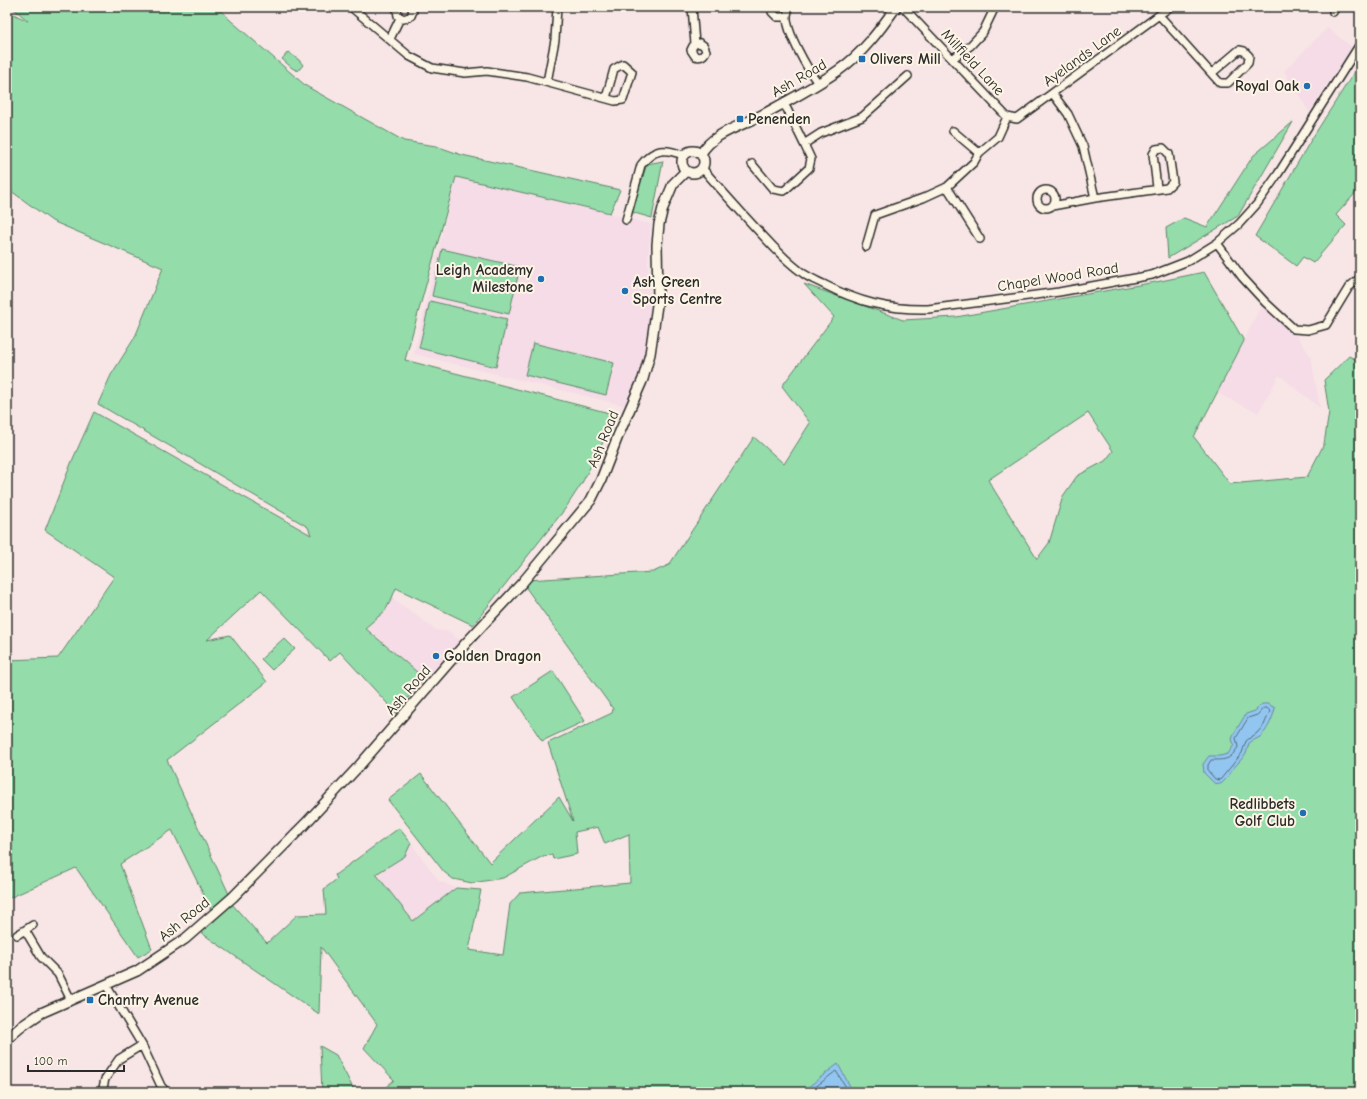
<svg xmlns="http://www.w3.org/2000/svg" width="1367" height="1099" viewBox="0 0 1367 1099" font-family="'Comic Neue',sans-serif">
<rect width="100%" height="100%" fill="#f8e6e6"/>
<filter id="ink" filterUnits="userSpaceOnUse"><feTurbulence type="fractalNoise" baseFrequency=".025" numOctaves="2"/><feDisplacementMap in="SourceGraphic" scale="8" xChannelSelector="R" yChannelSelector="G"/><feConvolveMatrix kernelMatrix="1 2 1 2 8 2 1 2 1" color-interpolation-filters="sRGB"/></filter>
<g filter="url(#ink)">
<path fill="#f5dce7" d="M1327,28L1352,47L1309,112L1284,71Z
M456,176L651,224L648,262L651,296L645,357L635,385L626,406L414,354Z
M1262,303L1295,333L1311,357L1320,408L1279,375L1258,413L1217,393L1244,341Z
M392,598L436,630L448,631L461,642L424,678L364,628L385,611Z
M411,843L439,881L456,888L413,921L376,874L405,856Z"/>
<path fill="#94dcaa" stroke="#60846a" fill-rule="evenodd" d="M12,7H218L229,19L306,86L404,141L436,146L462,155L620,190L610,213L456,177L405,360L617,415L582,483L565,509L473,625L396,588L392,598L385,611L365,628L424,678L396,713L340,652L330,661L261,590L207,640L230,635L267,682L167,760L229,894L211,910L172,830L120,864L152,949L138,957L76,868L7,899V660L58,658L114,577L45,530L72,461L94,412L311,535L308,527L98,404L111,375L135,337L163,268L52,221L7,188V11L28,21Z
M288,52L299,60L303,65L298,71L292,68L282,59Z
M1360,63V188L1336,215L1346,225L1313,263L1303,257L1296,266L1255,236L1311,140Z
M1293,122L1238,216L1168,258L1166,228L1184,218L1207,227L1253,156Z
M663,161L652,218L631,212L647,164Z
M442,249L520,267L509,314L432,296Z
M1204,272L1244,341L1194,437L1230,484L1307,477L1324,444L1329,412L1324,380L1349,356L1360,362V1092H380L394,1080L364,1048L377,1024L321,947L319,1014L200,932L231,903L267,943L297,915L326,914L324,889L337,879L335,875L399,828L411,843L405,856L376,874L413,921L456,888L481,890L469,950L503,955L510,904L520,893L630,883L629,834L605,844L598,827L575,832L577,854L553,859L552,855L543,856L503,878L472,883L453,879L444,872L388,800L421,774L490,863L559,797L573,821L548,743L612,713L613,709L524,585L528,580L653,572L669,565L754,437L784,464L810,423L782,386L834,317L804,284L903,320L956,317L1156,282ZM1088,413L1113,451L1105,461L1077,476L1063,496L1049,543L1037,559L988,480Z
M430,301L507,319L496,367L419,348Z
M533,343L614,363L606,395L525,375Z
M284,638L295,649L272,670L261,659Z
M553,671L585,721L542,741L513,697Z
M320,1046L336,1055L355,1092H322Z"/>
<path fill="#92c6f0" stroke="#6988a1" d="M1262,704H1268L1275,708C1273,718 1267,731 1260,737C1256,739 1252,741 1249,743L1246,754L1231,771L1227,778L1221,784L1214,783L1204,773L1203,764L1209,756H1220L1228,754L1234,745L1232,739L1235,732L1246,714L1255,711Z
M838,1064L853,1092H804L803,1091Z"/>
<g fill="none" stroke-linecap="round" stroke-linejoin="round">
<path stroke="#54697a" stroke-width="1" d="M1264,708H1267L1270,711L1264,725L1257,733L1246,741L1242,753L1220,780L1215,779L1208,771V765L1211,760C1226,760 1230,760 1238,747L1236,738L1248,718L1257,715Z
M809,1092L836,1071L849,1092"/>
<g stroke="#2b2b2b" stroke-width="10">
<path id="minor" d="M351,7L409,56L432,68L465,73L487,71L527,77L615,101L623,100L632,72L623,64L614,69L606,98
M398,7L397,10L398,16L404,19L411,16L413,11L411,7
M692,7L695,44L693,46L691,50L695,56C700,58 704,56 706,51L704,46L700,43L695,44
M772,7V12L777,17H783L787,15
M789,7C789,10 787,13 787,16C786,32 808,70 818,83
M903,7L1007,117
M1333,12L1336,7
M1159,15L1220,83H1228L1248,63L1249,56L1244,51L1239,50L1212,73
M390,39L400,18
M952,59L970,46L983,32L995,7
M547,82L555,40L557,7
M1053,94L1068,114L1083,146L1095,198L1167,188L1173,182L1169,154L1163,148L1156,149L1153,154L1157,188
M783,104L787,109L804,144L821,133L862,117L908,76
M1007,117L1017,119L1170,7
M953,131L979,153
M752,164L773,189L784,191L809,168L811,159L804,144
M702,168C723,192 744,216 766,239C777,251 790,264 804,274C810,278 817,281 823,284C858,302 889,310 928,309L1059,292L1152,275L1188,261L1217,243L1239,224L1257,204L1278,174L1360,44
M947,187L980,239
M1037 199a9 9 0 1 1 18 0a9 9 0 1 1-18 0Z
M1052,206L1095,198
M626,220L641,165C654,148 665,148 683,155
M1217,243L1242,277L1265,302L1294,329L1308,330L1326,325L1349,287L1360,278
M866,247L875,215L923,198L947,187L974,162L979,153L998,137L1007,117
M25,930L41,957L58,974L71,1000
M17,935L33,925
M106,985L142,1045L161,1086L166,1092
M102,1092L105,1079L119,1059L142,1045"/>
</g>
<g stroke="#2b2b2b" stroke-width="12">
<path id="tertiary" d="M682 162a11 11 0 1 1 22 0a11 11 0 1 1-22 0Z
M701,154C712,133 742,126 762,115C788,101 815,87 839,70C862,54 880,30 896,7
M7,1039L22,1026L41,1013L137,971L185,939L233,897L305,824L359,766L466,643L522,583L591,500L601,480L618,436L643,379L650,354L658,298L657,245L659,224L663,208L673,184L686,171"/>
</g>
<use href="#minor" stroke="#fcf5e5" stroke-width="7"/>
<use href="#tertiary" stroke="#fcf5e5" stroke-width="9"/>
</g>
</g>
<g fill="#1f6fb2" stroke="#fcf5e5" stroke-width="1.5">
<rect x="858" y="55" width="8" height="8" rx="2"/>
<circle cx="1307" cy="86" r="4"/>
<rect x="736" y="115" width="8" height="8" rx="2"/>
<circle cx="541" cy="279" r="4"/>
<circle cx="625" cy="291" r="4"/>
<circle cx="436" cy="656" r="4"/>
<circle cx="1303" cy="813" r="4"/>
<rect x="86" y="996" width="8" height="8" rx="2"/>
</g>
<g text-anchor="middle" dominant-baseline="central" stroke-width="4" stroke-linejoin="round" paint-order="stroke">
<g font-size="15" fill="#2b2b2b" stroke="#fcf5e5">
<text transform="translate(1082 56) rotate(-36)">Ayelands Lane</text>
<text transform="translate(973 62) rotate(47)">Millfield Lane</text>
<text transform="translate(799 78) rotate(-30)">Ash Road</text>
<text transform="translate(1058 277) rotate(-9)">Chapel Wood Road</text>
<text transform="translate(603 439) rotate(-68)">Ash Road</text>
<text transform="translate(408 690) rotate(-49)">Ash Road</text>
<text transform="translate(184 919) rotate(-39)">Ash Road</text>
</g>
<g font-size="15" font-weight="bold" fill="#2b2b2b" stroke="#fcf5e5" text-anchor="start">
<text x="870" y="59">Olivers Mill</text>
<text x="1299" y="86" text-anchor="end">Royal Oak</text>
<text x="748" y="119">Penenden</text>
<text x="533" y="270" text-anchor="end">Leigh Academy<tspan x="533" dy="17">Milestone</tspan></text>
<text x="633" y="282">Ash Green<tspan x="633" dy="17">Sports Centre</tspan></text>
<text x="444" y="656">Golden Dragon</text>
<text x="1295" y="804" text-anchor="end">Redlibbets<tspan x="1295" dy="17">Golf Club</tspan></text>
<text x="98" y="1000">Chantry Avenue</text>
</g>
</g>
<rect width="1367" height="1099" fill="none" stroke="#fcf5e5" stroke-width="24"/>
<rect x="12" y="12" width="1343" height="1075" fill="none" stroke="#2b2b2b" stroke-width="1.5" filter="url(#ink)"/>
<path d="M28 1065v6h96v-6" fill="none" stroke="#2b2b2b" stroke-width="2"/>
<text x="34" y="1065" font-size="12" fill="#2b2b2b" stroke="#fcf5e5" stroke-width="3" paint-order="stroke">100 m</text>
</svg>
